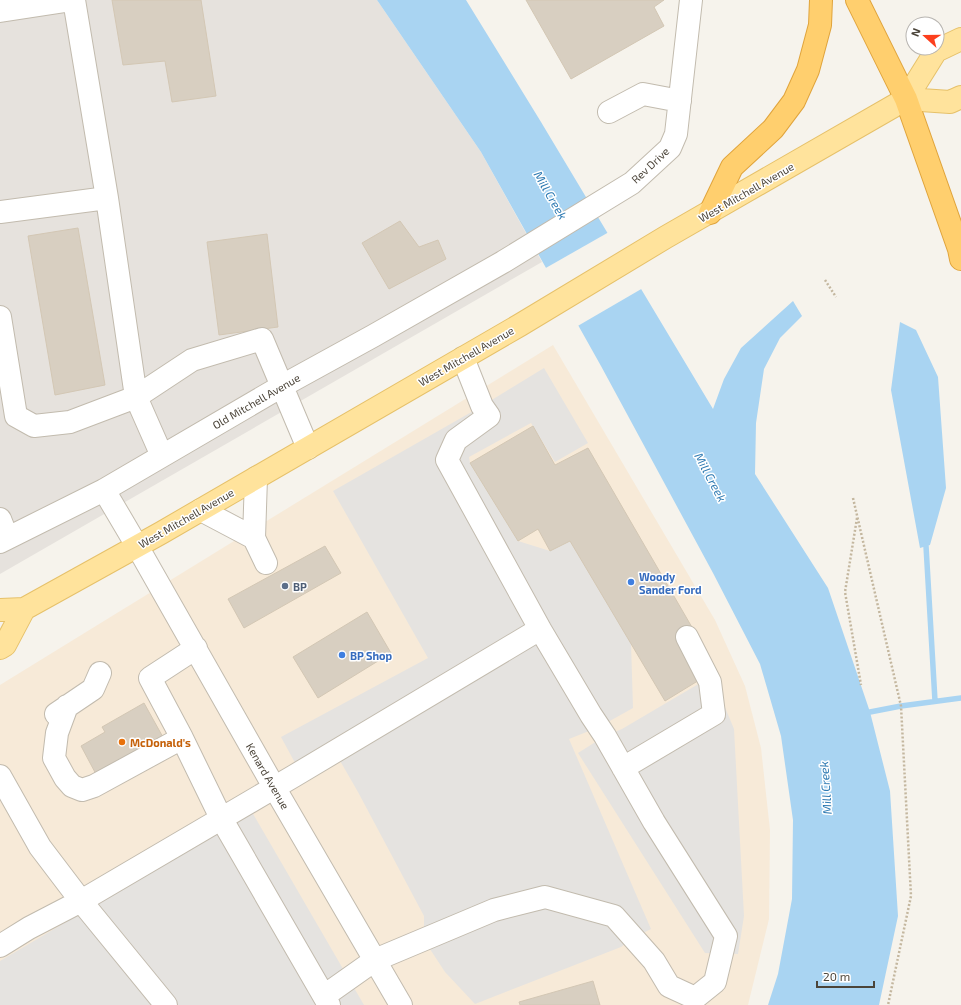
<svg xmlns="http://www.w3.org/2000/svg" width="961" height="1005" viewBox="0 0 961 1005" font-family="'Exo 2',sans-serif">
<rect width="100%" height="100%" fill="#f6f3ec"/>
<path fill="#f7ead8" d="M553,345L715,620L745,686L761,748L770,830L769,919L748,1005H0V685Z"/>
<path fill="#e6e2dd" d="M0,0H377L481,152L542,262L0,574Z"/>
<path fill="#e5e3e0" d="M544,368L588,443L555,462L531,423L469,457L470,463L518,541L550,551L570,541L631,643L633,708L599,727L569,739L651,929L633,938L621,947L475,1004L445,972L424,940V916L358,792L339,759L300,772L281,737L428,658L333,491L482,406Z
M712,676L734,729L744,916L738,954L705,953L578,753L605,736L622,729Z
M252,812L364,1005H0V961Z"/>
<path fill="#a9d4f2" d="M377,0H466L541,122L713,409L724,379L741,348L793,301L802,316L780,338L764,369L756,423L755,474L828,588L870,712L890,791L898,916L879,1005H768L778,974L792,899L793,820L781,736L760,664L713,573L601,366L481,152Z
M900,322L916,330L938,377L946,488L930,545L920,548L891,390Z"/>
<path fill="#f6f3ec" d="M609,232L643,288L576,327L544,269Z"/>
<g fill="none" stroke-linecap="round" stroke-linejoin="round">
<path stroke="#a9d4f2" stroke-width="5.5" d="M926,546L935,701
M870,712L901,706L961,698"/>
</g>
<path fill="#d8cfc1" stroke="#d3c7b4" d="M112,0H201L216,96L172,102L165,61L123,65Z
M526,0H664L654,7L664,26L571,79Z
M400,221L419,247L438,240L446,259L389,289L362,243Z
M78,228L105,385L55,395L28,236Z
M267,234L278,327L219,335L207,242Z
M533,426L555,465L588,448L693,629L701,679L665,701L570,541L550,551L538,529L518,541L470,463Z
M325,546L341,573L244,628L228,599Z
M367,612L391,653L318,698L293,657Z
M144,703L164,739L97,776L81,746L105,732L102,727Z
M593,981L600,1005H520L519,1002Z"/>
<g fill="none" stroke-linecap="round" stroke-linejoin="round">
<g stroke="#c2bbae" stroke-width="24">
<path id="minor" d="M74,0L107,198L136,397L162,456
M0,11L72,0
M609,112L643,94L680,101
M0,212L107,198
M0,317L16,416L34,426L70,422L136,397L192,360L262,339L308,448
M256,478L254,538L266,563
M104,490L137,546L274,787L401,1005
M201,510L254,538
M0,519L7,537
M0,542L104,490L282,386L373,336L503,262L632,183L670,148L676,134L691,0
M196,648L150,678L182,738L221,818L329,1005
M67,706L57,733L54,758L65,778L72,786L82,790L94,786L182,738
M56,714L93,689L100,673
M623,768L714,714L710,682L687,637
M0,776L40,847L81,901L166,1005
M0,946L29,928L81,901L294,776L540,629
M324,996L375,960L494,910L545,897L614,916L654,961L669,986L695,998L715,982L726,936L654,822L605,736L591,715L540,629L447,460L456,440L489,416L482,406L463,358"/>
</g>
<g stroke="#e6c16a" stroke-width="24">
<path id="major" d="M906,99L950,102L961,97
M0,610L24,609L161,533L520,325L666,237L906,99L936,51L961,39
M0,648L5,645L24,609"/>
</g>
<g stroke="#e0a43c" stroke-width="24">
<path id="highway" d="M857,0L906,99L959,249L961,259
M710,213L732,167L773,129L794,101L808,70L820,25L821,0"/>
</g>
<path stroke="#c4b79f" stroke-width="2.5" stroke-dasharray="2 2" stroke-linecap="butt" d="M825,280L836,297
M853,498L901,706L911,896L888,1005
M857,518L845,592L861,685"/>
<use href="#minor" stroke="#fff" stroke-width="22"/>
<use href="#major" stroke="#ffe39c" stroke-width="22"/>
<use href="#highway" stroke="#ffcf6e" stroke-width="22"/>
</g>
<g fill="#3f7fe0" stroke="#fff" stroke-width="1.5">
<circle cx="631" cy="582" r="4"/>
<circle cx="342" cy="655" r="4"/>
</g>
<circle fill="#5c6f8a" stroke="#fff" stroke-width="1.5" cx="285" cy="586" r="4"/>
<circle fill="#e8710a" stroke="#fff" stroke-width="1.5" cx="122" cy="742" r="4"/>
<g text-anchor="middle" dominant-baseline="central" stroke-width="3" stroke-linejoin="round" paint-order="stroke">
<g font-size="11" fill="#4b4439" stroke="#fff">
<text transform="translate(650 165) rotate(-43)">Rev Drive</text>
<text transform="translate(746 192) rotate(-30)">West Mitchell Avenue</text>
<text transform="translate(466 356) rotate(-30)">West Mitchell Avenue</text>
<text transform="translate(256 401) rotate(-30)">Old Mitchell Avenue</text>
<text transform="translate(186 518) rotate(-30)">West Mitchell Avenue</text>
<text transform="translate(268 776) rotate(60)">Kenard Avenue</text>
</g>
<g font-size="11" font-weight="bold" fill="#366cbe" stroke="#fff" text-anchor="start">
<text x="639" y="576">Woody<tspan x="639" dy="13">Sander Ford</tspan></text>
<text x="350" y="655">BP Shop</text>
</g>
<g font-size="11" font-weight="bold" fill="#4e5e75" stroke="#fff" text-anchor="start">
<text x="293" y="586">BP</text>
</g>
<g font-size="11" font-weight="bold" fill="#c56008" stroke="#fff" text-anchor="start">
<text x="130" y="742">McDonald's</text>
</g>
<g font-size="12" font-style="italic" fill="#2e7ab2" stroke="#fff">
<text transform="translate(551 195) rotate(60)">Mill Creek</text>
<text transform="translate(711 477) rotate(62)">Mill Creek</text>
<text transform="translate(825 788) rotate(-94)">Mill Creek</text>
</g>
</g>
<g transform="translate(925 36) rotate(291)"><circle r="19" fill="#ffffff" stroke="#b7b4b0"/>
<path d="M0-3L7 15L0 10L-7 15Z" fill="#fc3f1d"/>
<text y="-6" font-size="11" font-weight="bold" text-anchor="middle" fill="#4b4439">N</text>
</g>
<path d="M817 981v6h57v-6" fill="none" stroke="#4b4439" stroke-width="2"/>
<text x="823" y="981" font-size="12" fill="#4b4439" stroke="#ffffff" stroke-width="3" paint-order="stroke">20 m</text>
</svg>
